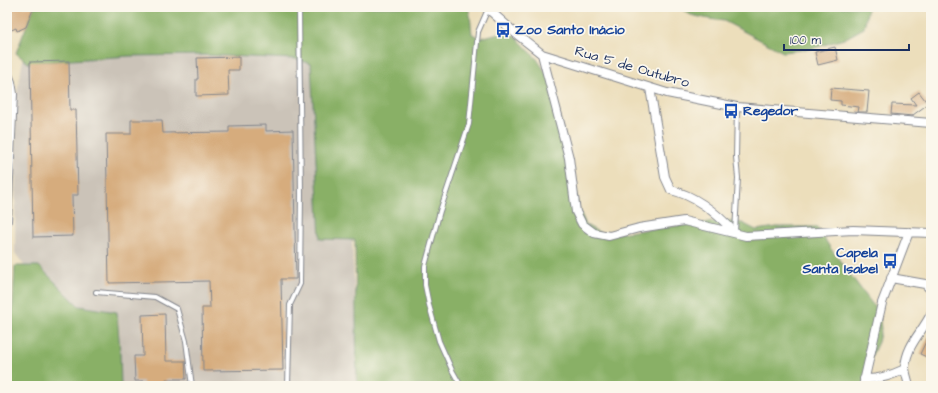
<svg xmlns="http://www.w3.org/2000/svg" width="938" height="393" viewBox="0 0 938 393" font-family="'Architects Daughter',sans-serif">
<rect width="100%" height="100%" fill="#fbf7ec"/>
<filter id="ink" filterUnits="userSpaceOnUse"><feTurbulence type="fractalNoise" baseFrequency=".025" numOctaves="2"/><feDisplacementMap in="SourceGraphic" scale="8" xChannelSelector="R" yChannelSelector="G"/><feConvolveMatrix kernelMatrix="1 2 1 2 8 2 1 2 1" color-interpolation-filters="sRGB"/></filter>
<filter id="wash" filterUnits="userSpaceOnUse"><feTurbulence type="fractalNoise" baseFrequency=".012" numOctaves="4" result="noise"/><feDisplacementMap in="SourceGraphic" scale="16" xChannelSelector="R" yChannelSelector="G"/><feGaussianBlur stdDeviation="0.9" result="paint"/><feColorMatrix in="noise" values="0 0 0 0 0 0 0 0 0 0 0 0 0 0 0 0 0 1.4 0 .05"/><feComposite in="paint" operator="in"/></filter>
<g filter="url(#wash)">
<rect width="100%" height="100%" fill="#ecdebb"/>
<path fill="#cbc3b8" d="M321,22L324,238L352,240L359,386H121L119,321H65L15,253L16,98L23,59L158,54Z"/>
<path fill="#89b066" stroke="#527062" d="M34,7H468L470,15L472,34L481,38L509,30L537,59L553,84L579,209L586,225L604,235L676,226L726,221L742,223L756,230L777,227H817L831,249L879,313L881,329L878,342L872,355L864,386H357L355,240L320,239L311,64L296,59L202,55L130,56L28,63L16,53Z
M681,7H868L864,28L844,39L810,49L783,52L724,21L709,19L691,15L684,11Z
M15,266H39L79,306L117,312L120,352L121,386H11L9,375Z"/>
<g id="blocks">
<path fill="#d6ac7d" d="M7,7H34L26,27L17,31L16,28L7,32Z
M835,47L838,60L818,65L815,52Z
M239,57V70H228L229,95L196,96V79H198L197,58Z
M69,61L70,110H76L78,195H72L73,236L33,237L30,62Z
M831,88L869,91L867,112H858L859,107L841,105V101L830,100Z
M919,92L928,104L913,115V116L891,114L892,104L916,105L911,98Z
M131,120H162L163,133L229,132V126L266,125V131L293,130L296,279H281L283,370L203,371L202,308H210L209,281L109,283L106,134H131Z
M165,314L166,361H185L186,379H166V386H143V381H135L134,356H143L142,315Z
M931,331V359L920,354Z"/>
</g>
</g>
<g filter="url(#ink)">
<use href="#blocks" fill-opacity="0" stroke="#84868c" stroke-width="1"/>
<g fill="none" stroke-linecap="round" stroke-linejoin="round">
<g stroke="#84868c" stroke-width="6">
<path id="service" d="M735,232L738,178L736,157L737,107
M96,292L155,297L177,309L186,341L192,386
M288,386L290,305L300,284L301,195L299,7
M461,386L452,370L439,341L429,305L425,285V266L440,211L469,124L478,32L488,9"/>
</g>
<g stroke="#84868c" stroke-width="10">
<path id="minor" d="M486,7L514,32L542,54L667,93L737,107L931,123
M542,54L569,158L576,212L582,224L594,233L609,236L639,228L684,221L746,236L853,230L931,233
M7,72L11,82L13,94L7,221
M650,88L665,177L671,190C696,196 718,214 735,233
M891,278L925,284L931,290
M864,379C879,380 892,375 905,369
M863,386L882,303L909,232
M909,386C908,380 905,373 905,367C907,344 921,334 931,314"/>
</g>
<use href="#service" stroke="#fff" stroke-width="4"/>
<use href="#minor" stroke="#fff" stroke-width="8"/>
</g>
</g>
<defs>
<g id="bus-bare" transform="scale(1.2)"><path d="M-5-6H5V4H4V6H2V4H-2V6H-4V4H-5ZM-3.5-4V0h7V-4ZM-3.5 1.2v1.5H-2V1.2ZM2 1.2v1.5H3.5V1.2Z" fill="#1a4fb4" stroke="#fbf7ec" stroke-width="2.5" paint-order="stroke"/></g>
</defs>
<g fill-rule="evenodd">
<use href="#bus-bare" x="503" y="30"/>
<use href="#bus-bare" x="731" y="111"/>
<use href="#bus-bare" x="890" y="261"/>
</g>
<g text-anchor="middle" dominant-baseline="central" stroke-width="3.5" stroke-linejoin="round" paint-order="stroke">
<g font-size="14" font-weight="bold" fill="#164399" stroke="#fbf7ec" text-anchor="start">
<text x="515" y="30">Zoo Santo Inácio</text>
<text x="743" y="111">Regedor</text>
<text x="878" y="253" text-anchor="end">Capela<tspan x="878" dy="16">Santa Isabel</tspan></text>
</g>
<g font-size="14" fill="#1b2f5e" stroke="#fbf7ec">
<text transform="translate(632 67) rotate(16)">Rua 5 de Outubro</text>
</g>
</g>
<rect width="938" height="393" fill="none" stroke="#fbf7ec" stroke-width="24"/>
<path d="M784 44v6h125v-6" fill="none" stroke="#1b2f5e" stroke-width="2"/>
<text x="790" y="44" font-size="12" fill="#1b2f5e" stroke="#fbf7ec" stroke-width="3" paint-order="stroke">100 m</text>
</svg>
